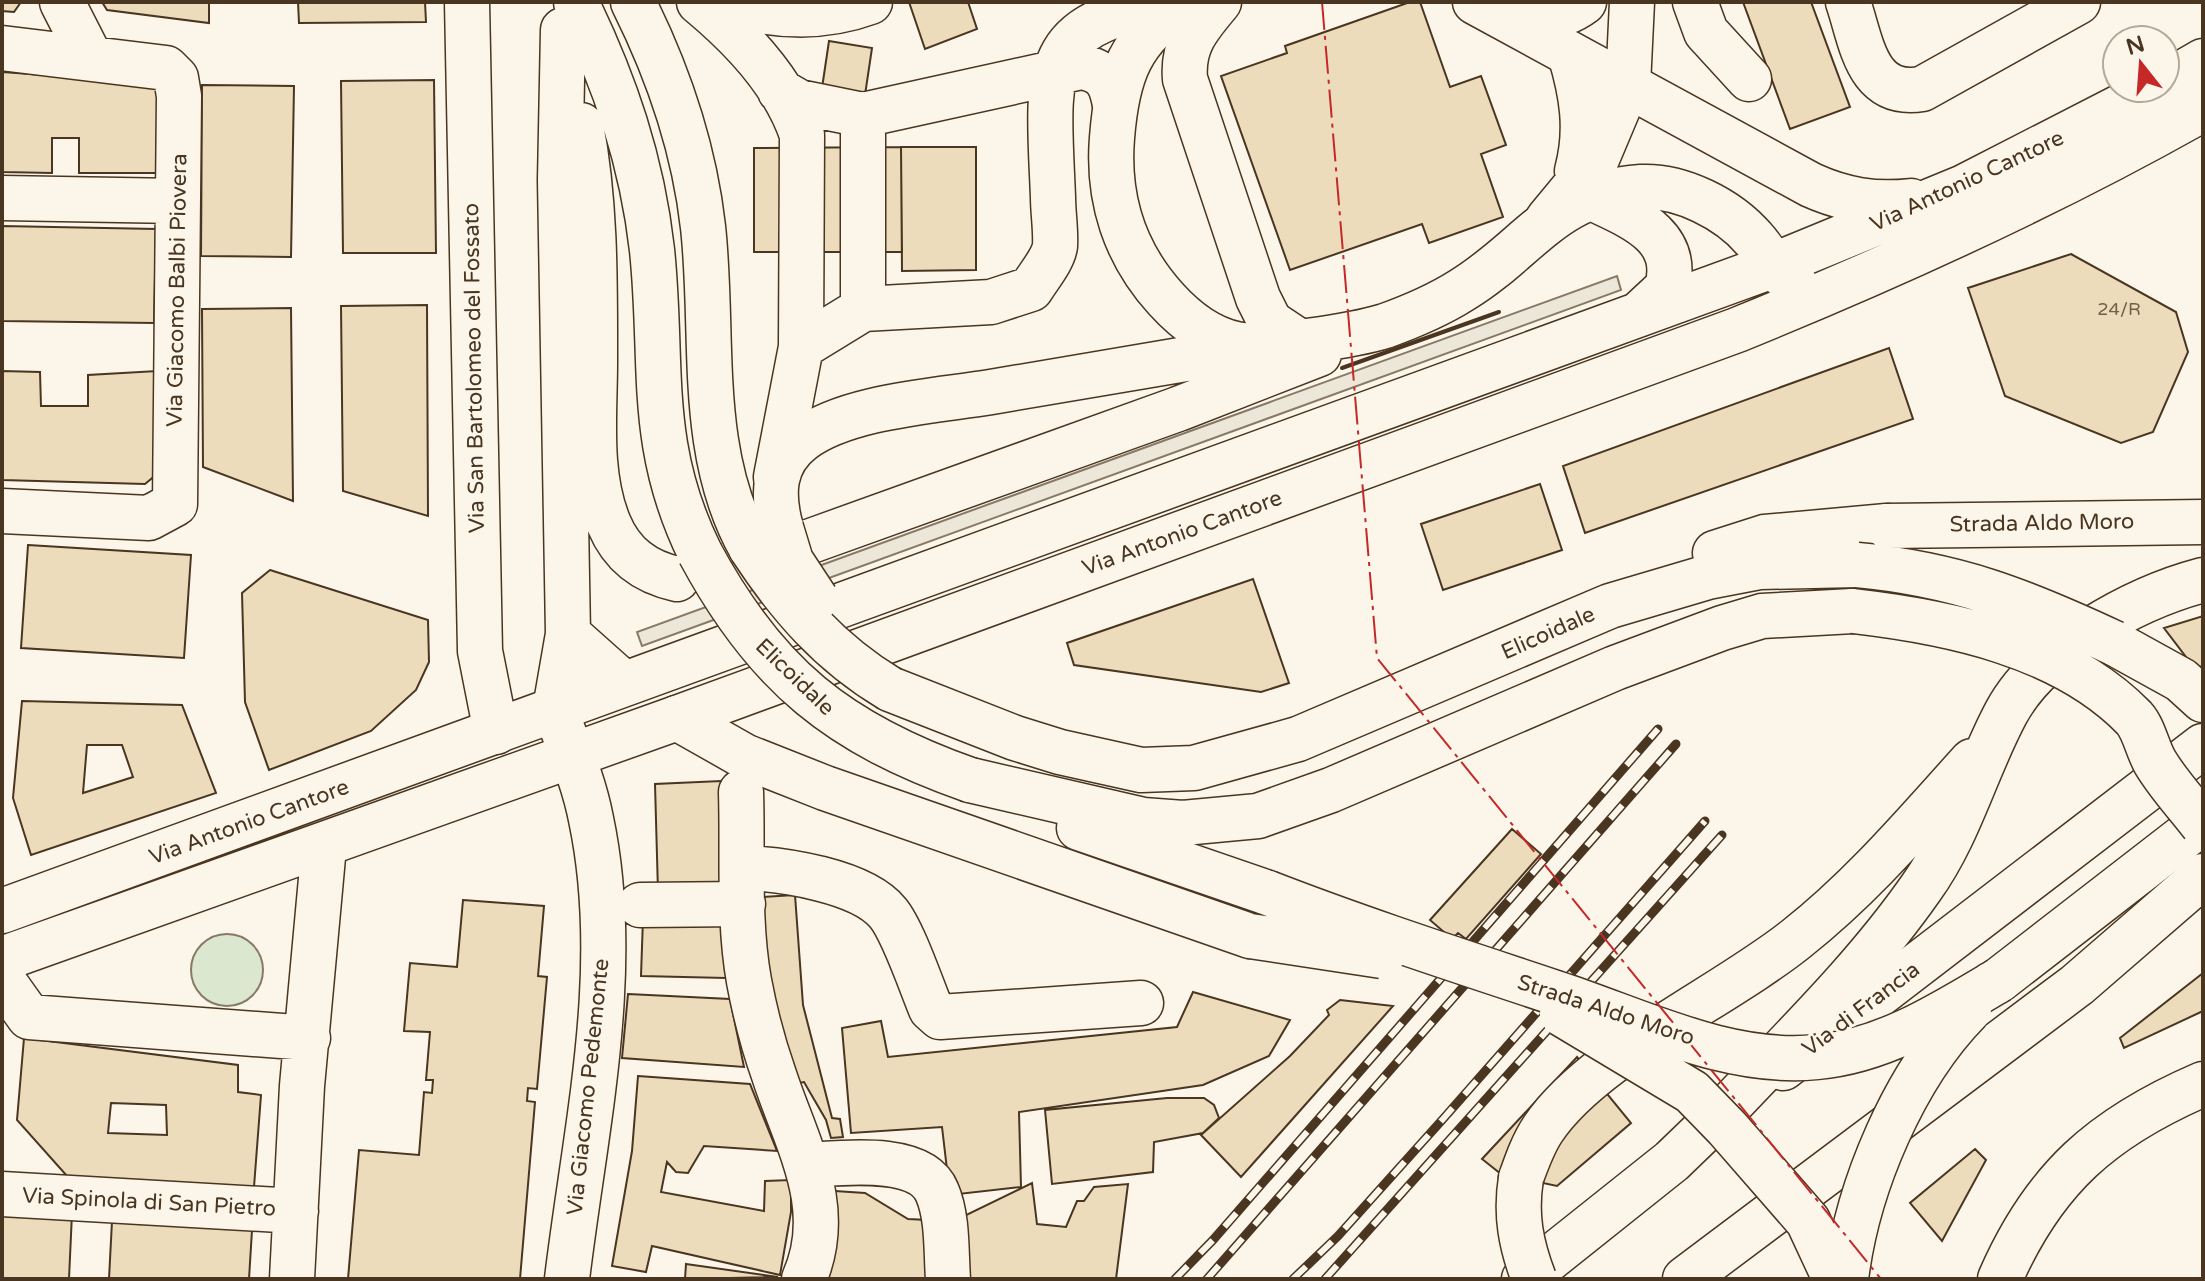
<svg xmlns="http://www.w3.org/2000/svg" width="2205" height="1281" viewBox="0 0 2205 1281" font-family="'Varela Round',sans-serif">
<rect width="100%" height="100%" fill="#fbf6e9"/>
<path fill="#dce7d0" stroke="#887966" stroke-width="2" d="M191 970a36 36 0 1 1 72 0a36 36 0 1 1-72 0Z"/>
<path fill="#ede7d9" stroke="#887966" stroke-width="2" d="M1617,276L1621,290L642,646L637,632Z"/>
<path fill="#ecdcbc" stroke="#4a3520" stroke-width="2" fill-rule="evenodd" d="M2,2H21L14,12L2,11Z
M102,2H209V23L107,10Z
M298,2H425L426,22L299,23Z
M909,2H968L977,29L925,49Z
M1410,2H1420L1450,87L1481,76L1506,145L1481,154L1503,217L1429,243L1422,224L1290,270L1221,76L1287,53L1285,46Z
M1743,2H1811L1850,107L1790,129Z
M829,41L872,48L865,95L822,88Z
M2,72L158,83L156,173H79V138H52V173L2,172Z
M434,80L436,253H343L341,81Z
M202,85L294,86L291,257L201,256Z
M901,147L902,252H754V148Z
M901,147H976V270L902,271Z
M2,226L156,229L154,323L2,321Z
M2071,254L2176,312L2188,352L2153,432L2121,443L2005,396L1968,288Z
M427,305L428,516L343,491L341,306Z
M291,308L293,501L203,467L202,309Z
M1889,348L1913,419L1585,533L1563,466Z
M2,371L40,372L41,406H88V375L157,371L163,469L145,484L2,480Z
M1540,484L1562,550L1443,590L1421,524Z
M28,545L191,555L184,658L21,648Z
M270,570L428,620L429,662L416,690L371,731L269,770L245,702L242,593Z
M1253,579L1289,683L1261,692L1074,665L1067,643Z
M2203,616V665L2196,670L2164,628Z
M22,701L182,705L216,793L31,855L13,798ZM87,745H122L133,777L83,793Z
M721,781L724,891L658,892L655,784Z
M1512,829L1541,854L1466,939L1458,933L1452,939L1430,920Z
M795,895L803,1005L832,1118L840,1119L843,1137L831,1138L826,1120L804,1082L792,1084L770,1013L761,897Z
M463,900L544,906L538,976L547,977L537,1089L528,1088L527,1101L535,1102L520,1279H348L359,1150L419,1155L424,1092L432,1093L433,1080H426L430,1032L404,1031L410,963L457,967Z
M643,918L727,919L726,978L641,976Z
M2203,973V1011L2124,1048L2120,1038Z
M1193,992L1290,1020L1269,1056L1203,1085L1019,1112L1021,1187L950,1195L942,1127L851,1133L842,1028L881,1021L888,1057L1177,1027Z
M628,994L730,999L744,1067L622,1058Z
M1340,1000L1393,1006L1241,1177L1201,1135L1290,1056L1329,1015L1327,1010Z
M24,1038L238,1065V1092L261,1095L254,1187L67,1176L17,1120ZM111,1103L166,1105L167,1135L108,1133Z
M1577,1057L1631,1123L1557,1186L1501,1174L1482,1159Z
M638,1076L750,1084L777,1151L704,1146L688,1173L676,1172L667,1162L661,1192L764,1211L765,1181L791,1180V1212L780,1275L652,1246L646,1272L612,1266L632,1151Z
M1167,1098H1204L1214,1105L1219,1118L1203,1133L1154,1142L1153,1172L1052,1184L1045,1110Z
M1975,1149L1986,1160L1942,1241L1910,1203Z
M1032,1183L1037,1224L1066,1227L1077,1201H1084L1094,1187L1128,1184L1116,1279H970L962,1217Z
M835,1191L865,1193L908,1219L928,1220L934,1279H821Z
M2,1210L72,1213L69,1279H2Z
M112,1221L252,1230L249,1279H109Z
M686,1264L778,1277L685,1279Z"/>
<g fill="none" stroke-linecap="round" stroke-linejoin="round">
<g stroke="#4a3520" stroke-width="47">
<path id="minor" d="M62,2L90,57
M467,2L480,651L496,732
M699,2C740,36 785,83 802,135L801,347L776,477
M1219,2C1198,27 1182,45 1185,79L1258,298L1270,322L1297,340
M1695,2L1706,32L1749,79
M1848,2C1862,43 1866,98 1922,89L2078,2
M1498,14C1529,20 1557,22 1584,2
M2,48L166,68L176,78L179,96L175,504L149,518L2,511
M1570,54C1582,94 1588,130 1577,171
M780,91L799,102L863,115V309L801,347
M863,115L1081,67C1105,71 1111,82 1115,105
M2,198L178,201
M1548,219L1596,161L1628,85L1632,2
M863,309L991,302L1031,289C1038,277 1053,260 1055,246C1056,230 1053,213 1053,197C1048,73 1034,17 1183,3
M555,709C568,745 584,782 591,819C623,970 585,1129 567,1279
M741,792C743,854 738,920 749,981C755,1013 763,1044 774,1075C796,1143 836,1207 804,1279
M743,868C783,869 862,881 888,913C903,931 921,985 931,1009L940,1017L1141,1003
M640,905L743,904
M2,979L29,1017L308,1038
M1783,1068L2203,746
M809,1165C842,1163 921,1153 937,1192C948,1217 946,1252 948,1279
M2,1194L296,1211
M292,1279L302,1086L324,846"/>
</g>
<g stroke="#4a3520" stroke-width="47">
<path id="major" d="M1185,2C1130,39 1117,74 1112,138C1107,199 1125,254 1166,299C1185,320 1208,338 1236,344C1265,350 1356,335 1385,326C1410,317 1440,304 1462,290C1528,250 1554,192 1641,187C1681,185 1728,209 1754,239C1768,254 1774,273 1794,282
M1475,2L1811,185C1844,200 1875,205 1911,201
M2165,83L2203,61
M1592,198C1632,217 1681,235 1667,288L1638,315
M781,528C772,495 772,463 802,440C847,406 936,401 991,392C1077,377 1164,363 1251,348
M811,541L1178,409L1319,354
M2,911L1772,266L1964,187L2157,88
M2,959L677,718L1737,330C1897,265 2053,194 2203,109
M1524,1279L1672,1161L1728,1107
M1685,1279L2077,985L2203,876
M2000,1279C2044,1178 2103,1127 2203,1084"/>
</g>
<g stroke="#4a3520" stroke-width="47">
<path id="highway" d="M576,2C615,82 642,161 652,250C664,365 646,443 700,553
M633,2C669,74 694,147 703,227C715,335 696,451 751,548
M723,2C773,17 821,20 870,2
M581,125C596,204 595,282 595,362C595,415 588,474 609,524C622,555 645,572 677,579
M1715,553L1765,537L1887,526
M568,634L623,683
M2114,643L2181,680L2203,700
M890,689L1015,738L1060,752L1141,770L1194,768L1298,739L1610,606L1708,577L1760,567L1857,565
M555,709L568,634L560,180L563,30
M677,718L744,756L825,788L1250,936
M970,780L1143,820L1183,823L1258,816L1331,790L1615,668L1722,628L1762,616L1853,611
M1079,828L1268,893
M1999,980L2203,822
M1728,1107C1795,1036 1865,968 1921,888C1960,834 1975,771 2006,713C2040,649 2135,598 2203,580
M1521,1178C1527,1161 1533,1144 1543,1129C1592,1056 1725,996 1796,939C1862,887 1916,823 1972,761"/>
</g>
<use href="#minor" stroke="#fbf6e9" stroke-width="44"/>
<use href="#major" stroke="#fbf6e9" stroke-width="44"/>
<use href="#highway" stroke="#fbf6e9" stroke-width="44"/>
<g stroke="#4a3520" stroke-width="9">
<path id="rail" d="M1175,1279L1213,1240L1658,729
M1207,1279L1676,744
M1293,1279L1338,1236L1443,1119L1705,821
M1325,1279L1722,835"/>
</g>
<use href="#rail" stroke="#fbf6e9" stroke-width="6" stroke-dasharray="18" stroke-linecap="butt"/>
<g stroke="#4a3520" stroke-width="47" stroke-linecap="butt">
<path id="highway-bridge" d="M1887,526L2203,522
M781,528L791,561L816,599
M751,548C789,606 830,653 890,689
M700,553C766,676 839,734 970,780
M1857,565C1956,574 2024,601 2114,643
M1853,611C1949,622 2063,645 2134,718C2144,729 2147,748 2155,762C2168,784 2187,804 2203,825
M1268,893C1366,931 1466,963 1565,996C1645,1023 1731,1066 1817,1057C1884,1051 1942,1014 1999,980
M1250,936L1382,956
M1562,1014L1692,1092L1727,1128L1808,1221L1835,1279
M1521,1178C1515,1215 1521,1245 1534,1279
M1846,1279C1857,1187 1904,1076 1969,1010"/>
</g>
<use href="#highway-bridge" stroke="#fbf6e9" stroke-width="44"/>
<path stroke="#4a3520" stroke-width="4" d="M1342,368L1499,312"/>
<path stroke="#c62828" stroke-width="2" stroke-dasharray="28 6 4 6" stroke-linecap="butt" d="M1322,2L1377,658L1881,1279"/>
</g>
<g text-anchor="middle" dominant-baseline="central" stroke-width="6" stroke-linejoin="round" paint-order="stroke">
<g font-size="18" fill="#725f47">
<text x="2119" y="309">24/R</text>
</g>
<g font-size="22" fill="#4a3520" stroke="#fbf6e9">
<text transform="translate(1967 181) rotate(-25)">Via Antonio Cantore</text>
<text transform="translate(177 290) rotate(-89)">Via Giacomo Balbi Piovera</text>
<text transform="translate(474 368) rotate(-91)">Via San Bartolomeo del Fossato</text>
<text transform="translate(2042 523) rotate(-1)">Strada Aldo Moro</text>
<text transform="translate(1182 533) rotate(-20)">Via Antonio Cantore</text>
<text transform="translate(1548 633) rotate(-24)">Elicoidale</text>
<text transform="translate(795 677) rotate(44)">Elicoidale</text>
<text transform="translate(249 822) rotate(-20)">Via Antonio Cantore</text>
<text transform="translate(1861 1009) rotate(-37)">Via di Francia</text>
<text transform="translate(1606 1010) rotate(18)">Strada Aldo Moro</text>
<text transform="translate(588 1087) rotate(-84)">Via Giacomo Pedemonte</text>
<text transform="translate(149 1202) rotate(3)">Via Spinola di San Pietro</text>
</g>
</g>
<rect width="2205" height="1281" fill="none" stroke="#4a3520" stroke-width="8"/>
<g transform="translate(2141 64) rotate(343)"><circle r="38" fill="#fbf6e9" stroke="#b4a999" stroke-width="2"/>
<path d="M0-6L14 30L0 20L-14 30Z" fill="#c62828"/>
<text y="-12" font-size="22" font-weight="bold" text-anchor="middle" fill="#4a3520">N</text>
</g>
</svg>
